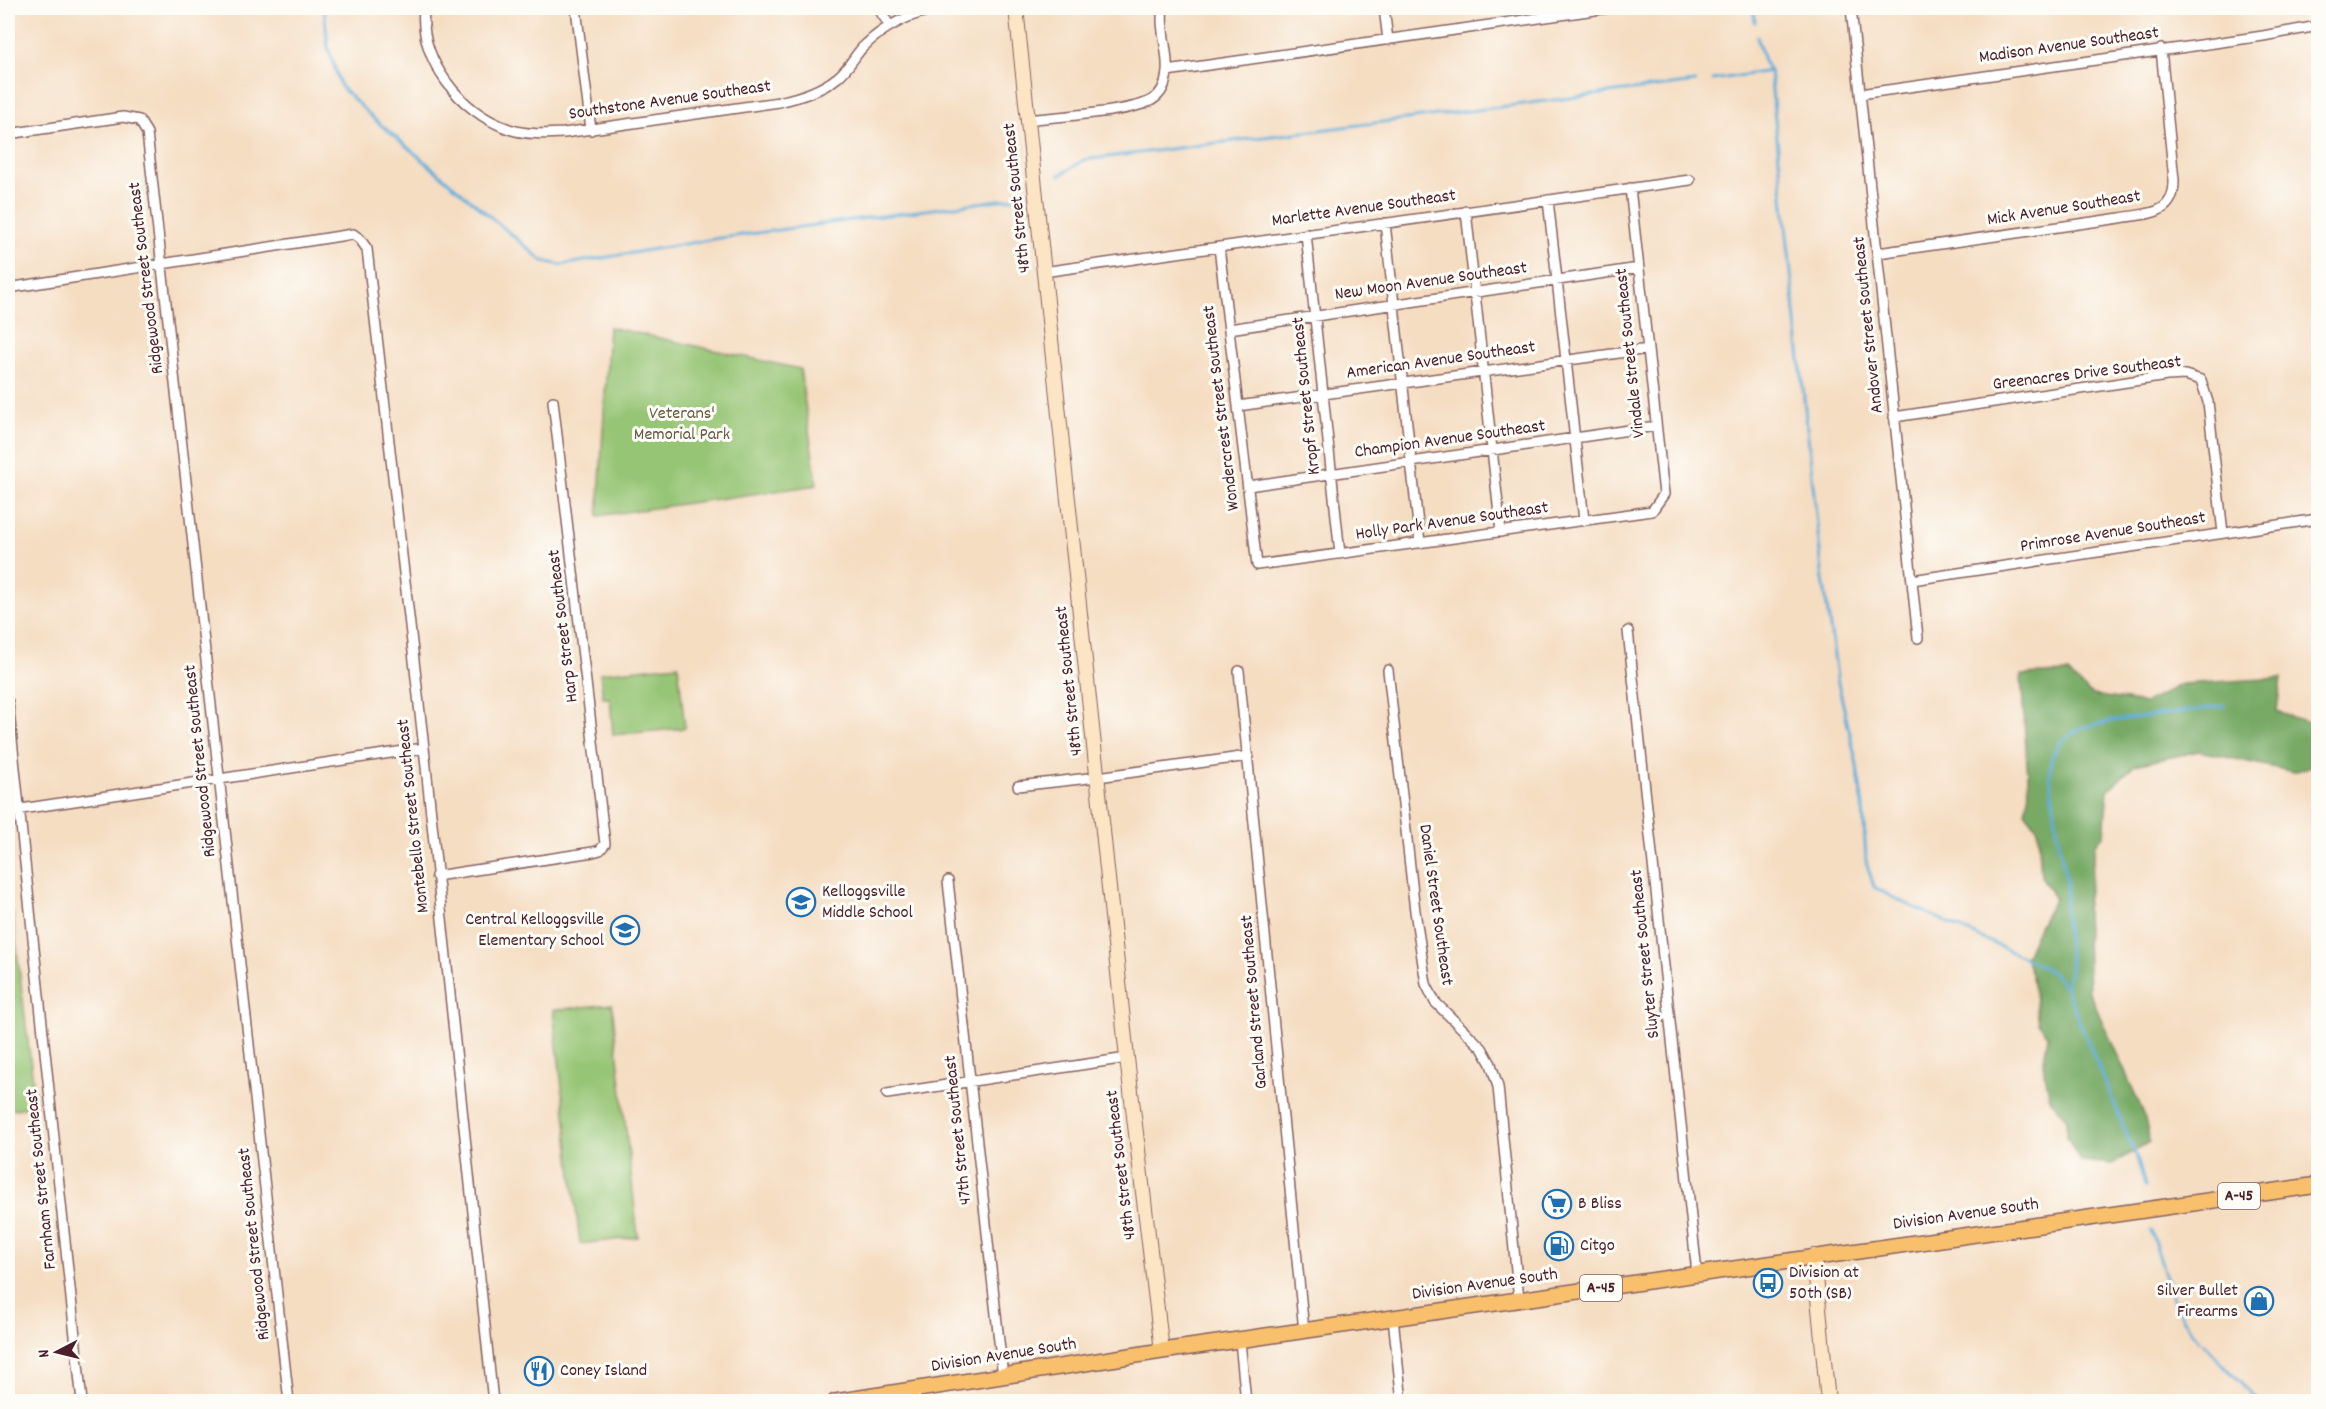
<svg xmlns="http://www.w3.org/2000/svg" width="2326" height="1409" viewBox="0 0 2326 1409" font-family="Dekko,sans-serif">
<rect width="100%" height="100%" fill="#fdfcf7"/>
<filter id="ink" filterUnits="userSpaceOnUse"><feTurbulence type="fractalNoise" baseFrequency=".0167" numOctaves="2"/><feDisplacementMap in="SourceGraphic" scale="12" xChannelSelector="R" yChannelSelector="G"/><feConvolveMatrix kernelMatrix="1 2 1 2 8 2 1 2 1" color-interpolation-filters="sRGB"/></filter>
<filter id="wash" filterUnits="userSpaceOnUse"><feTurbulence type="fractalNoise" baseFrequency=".008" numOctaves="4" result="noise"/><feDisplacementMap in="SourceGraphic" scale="24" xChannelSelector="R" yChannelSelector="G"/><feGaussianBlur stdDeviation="1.35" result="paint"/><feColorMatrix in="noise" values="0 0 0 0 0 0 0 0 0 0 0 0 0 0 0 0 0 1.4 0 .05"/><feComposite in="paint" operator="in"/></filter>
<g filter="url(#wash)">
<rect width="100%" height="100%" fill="#f5ddc2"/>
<path fill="#96c575" stroke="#707250" stroke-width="1.5" d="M609,327L800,369L817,485L598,516Z
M678,665L685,728L613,735L610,698H603L600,673Z
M8,911H12L36,1106L8,1110Z
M612,1004L638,1237L580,1244L553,1010Z"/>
<path fill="#78aa66" stroke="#616448" stroke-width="1.5" d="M2068,673L2092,695L2146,703L2182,684L2281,678L2277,712L2318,725V764L2294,772L2199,751L2135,765L2108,790L2104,835L2096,843L2086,910L2089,992L2144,1114L2150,1142L2112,1164L2080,1161L2067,1137L2066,1118L2050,1099L2043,1064L2048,1036L2038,1023L2032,977L2025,958L2039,926L2055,899L2041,876L2038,829L2025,812L2029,792L2021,675Z"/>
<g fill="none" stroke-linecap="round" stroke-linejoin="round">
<path stroke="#60add9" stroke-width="3" d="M324,8L328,48L341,87L374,119L543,261L561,265L720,238L1014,198
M1753,8L1755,22
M1757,37L1764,61L1770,71L1822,572L1838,683L1856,760L1863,806L1866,861L1874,887L1892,897L2025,958L2053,973L2065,987L2137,1158L2145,1186
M1713,80L1770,71
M1060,175L1084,160L1695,82
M2065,987L2071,967L2065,922L2067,882L2059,845L2050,776L2051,758L2061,741L2081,728L2112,721L2225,706
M2151,1231L2175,1306L2192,1332L2260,1402"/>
</g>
</g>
<g filter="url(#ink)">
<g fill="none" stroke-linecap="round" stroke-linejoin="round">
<g stroke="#866260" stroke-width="12">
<path id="street" d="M424,8C419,60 460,112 509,129C527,135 546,134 564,133L779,102C800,97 821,91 838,77C848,69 854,57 862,48C884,26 912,12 944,8
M576,8L591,130
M878,8L890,26
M1384,8L1388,40
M1851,8L1918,638
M1167,71L1609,8
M1860,94L2263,36L2318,26
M1028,120C1056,116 1130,113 1152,100C1162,94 1166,84 1167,72C1169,51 1159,29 1163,8
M8,134L123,117L139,120L147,133L289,1402
M1548,200L1584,520
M1466,211L1501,532
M1385,223L1420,543
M1306,234L1340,554
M1219,247L1257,565L1652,511L1664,494L1630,188
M1878,253L2120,218C2148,213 2175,216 2174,180L2161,49
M1043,272L1690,180
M8,288L353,234L360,239L367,249L424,748L493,1402
M1229,329L1639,268
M1238,406L1648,349
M1894,417L2167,376L2185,375L2201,380L2208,402L2223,533
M1248,486L1656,426
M1912,580L2318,519
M1628,631L1697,1273
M1388,670L1415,911L1426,984L1435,1002L1482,1048L1491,1064L1498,1087L1519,1300
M1239,671L1304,1331
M8,702L82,1402
M1018,786L1098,777L1248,756
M8,811L424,748
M436,876L593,852L600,850L605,844L553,401
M948,881L1003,1377
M887,1094L1127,1058
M1393,1318L1402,1402
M1240,1341L1246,1402
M915,1389L916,1402"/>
</g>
<g stroke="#866260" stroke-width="16">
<path id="secondary" d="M1016,8L1127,1058L1162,1351
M1814,1256L1828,1402"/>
</g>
<g stroke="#866260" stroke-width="18">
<path id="primary" d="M835,1402L1162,1351L2318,1185"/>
</g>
<use href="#street" stroke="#fff" stroke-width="9"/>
<use href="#secondary" stroke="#fce5c4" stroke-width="14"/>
<use href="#primary" stroke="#f8bf6c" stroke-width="15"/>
</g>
</g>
<defs>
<g id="school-ring" transform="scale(1.5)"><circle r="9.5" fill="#fdfcf7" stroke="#1f6fb2" stroke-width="1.5"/><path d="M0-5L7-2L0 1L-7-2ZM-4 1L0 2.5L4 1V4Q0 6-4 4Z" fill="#1f6fb2"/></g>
<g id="supermarket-ring" transform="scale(1.5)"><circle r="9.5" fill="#fdfcf7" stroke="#1f6fb2" stroke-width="1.5"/><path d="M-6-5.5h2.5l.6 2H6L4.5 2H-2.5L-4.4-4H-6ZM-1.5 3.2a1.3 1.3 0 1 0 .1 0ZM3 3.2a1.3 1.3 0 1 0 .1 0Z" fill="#1f6fb2"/></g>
<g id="fuel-ring" transform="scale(1.5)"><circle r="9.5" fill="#fdfcf7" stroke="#1f6fb2" stroke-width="1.5"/><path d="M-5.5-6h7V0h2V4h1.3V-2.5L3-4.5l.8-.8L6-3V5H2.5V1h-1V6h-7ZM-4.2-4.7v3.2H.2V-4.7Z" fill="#1f6fb2"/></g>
<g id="bus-ring" transform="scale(1.5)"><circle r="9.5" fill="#fdfcf7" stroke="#1f6fb2" stroke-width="1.5"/><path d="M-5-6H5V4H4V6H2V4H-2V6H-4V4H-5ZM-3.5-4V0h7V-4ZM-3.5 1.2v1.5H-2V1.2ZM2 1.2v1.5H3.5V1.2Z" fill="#1f6fb2"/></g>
<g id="shop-ring" transform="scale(1.5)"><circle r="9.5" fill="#fdfcf7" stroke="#1f6fb2" stroke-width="1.5"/><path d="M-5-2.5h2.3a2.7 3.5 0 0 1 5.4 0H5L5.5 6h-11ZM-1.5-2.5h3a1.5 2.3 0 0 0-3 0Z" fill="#1f6fb2"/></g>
<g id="restaurant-ring" transform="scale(1.5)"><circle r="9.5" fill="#fdfcf7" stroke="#1f6fb2" stroke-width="1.5"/><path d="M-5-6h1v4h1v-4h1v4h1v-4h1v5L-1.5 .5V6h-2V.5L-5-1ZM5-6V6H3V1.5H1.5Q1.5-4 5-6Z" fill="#1f6fb2"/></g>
</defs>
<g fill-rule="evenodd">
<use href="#school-ring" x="801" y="902"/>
<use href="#school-ring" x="625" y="930"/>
<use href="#supermarket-ring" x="1557" y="1204"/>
<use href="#fuel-ring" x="1559" y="1246"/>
<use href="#bus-ring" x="1768" y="1283"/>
<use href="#shop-ring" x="2259" y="1301"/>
<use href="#restaurant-ring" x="539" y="1371"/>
</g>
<g text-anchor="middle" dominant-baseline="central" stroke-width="6" stroke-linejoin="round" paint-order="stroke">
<g fill="#fdfcf7" stroke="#806168" stroke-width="1.5">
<rect x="2218" y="1183" width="42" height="26" rx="4.5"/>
<rect x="1580" y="1275" width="42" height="26" rx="4.5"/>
</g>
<g font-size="16" font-weight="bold" fill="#4a1f2b">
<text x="2239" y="1196">A-45</text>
<text x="1601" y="1288">A-45</text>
</g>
<g font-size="18" fill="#4a1f2b" stroke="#fdfcf7">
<text transform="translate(2069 46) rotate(-8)">Madison Avenue Southeast</text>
<text transform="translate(670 101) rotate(-8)">Southstone Avenue Southeast</text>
<text transform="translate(1018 198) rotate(-96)">48th Street Southeast</text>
<text transform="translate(1364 209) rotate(-8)">Marlette Avenue Southeast</text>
<text transform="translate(2064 209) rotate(-9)">Mick Avenue Southeast</text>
<text transform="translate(147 278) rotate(-97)">Ridgewood Street Southeast</text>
<text transform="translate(1431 282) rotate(-8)">New Moon Avenue Southeast</text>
<text transform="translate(1869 325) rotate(-96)">Andover Street Southeast</text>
<text transform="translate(1631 353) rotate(-96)">Vindale Street Southeast</text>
<text transform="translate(1441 361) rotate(-8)">American Avenue Southeast</text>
<text transform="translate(2087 374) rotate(-7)">Greenacres Drive Southeast</text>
<text transform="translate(1307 396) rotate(-96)">Kropf Street Southeast</text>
<text transform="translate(1222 408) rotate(-97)">Wondercrest Street Southeast</text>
<text transform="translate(1450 440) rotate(-8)">Champion Avenue Southeast</text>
<text transform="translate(1452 522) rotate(-8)">Holly Park Avenue Southeast</text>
<text transform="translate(2113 533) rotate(-9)">Primrose Avenue Southeast</text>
<text transform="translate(564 626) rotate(-97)">Harp Street Southeast</text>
<text transform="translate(1070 681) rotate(-96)">48th Street Southeast</text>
<text transform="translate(201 761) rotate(-96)">Ridgewood Street Southeast</text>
<text transform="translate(414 816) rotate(-96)">Montebello Street Southeast</text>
<text transform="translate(1435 905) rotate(82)">Daniel Street Southeast</text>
<text transform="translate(1646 954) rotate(-96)">Sluyter Street Southeast</text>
<text transform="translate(1255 1002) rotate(-95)">Garland Street Southeast</text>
<text transform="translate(959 1130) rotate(-96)">47th Street Southeast</text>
<text transform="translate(1122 1165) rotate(-97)">48th Street Southeast</text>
<text transform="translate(42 1179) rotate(-96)">Farnham Street Southeast</text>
<text transform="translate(1966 1215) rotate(-8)">Division Avenue South</text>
<text transform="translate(255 1244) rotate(-96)">Ridgewood Street Southeast</text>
<text transform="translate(1485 1285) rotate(-8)">Division Avenue South</text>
<text transform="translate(1004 1356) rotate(-9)">Division Avenue South</text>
</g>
<g font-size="18" fill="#655945" stroke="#fdfcf7">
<text x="682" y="414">Veterans'<tspan x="682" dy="21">Memorial Park</tspan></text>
</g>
<g font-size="18" fill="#4a1f2b" stroke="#fdfcf7" text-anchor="start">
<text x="822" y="892">Kelloggsville<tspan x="822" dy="21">Middle School</tspan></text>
<text x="604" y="920" text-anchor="end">Central Kelloggsville<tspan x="604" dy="21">Elementary School</tspan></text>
<text x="1578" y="1204">B Bliss</text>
<text x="1580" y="1246">Citgo</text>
<text x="1789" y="1273">Division at<tspan x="1789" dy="21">50th (SB)</tspan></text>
<text x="2238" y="1291" text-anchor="end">Silver Bullet<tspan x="2238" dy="21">Firearms</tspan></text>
<text x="560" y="1371">Coney Island</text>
</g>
</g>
<rect width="2326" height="1409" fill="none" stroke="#fdfcf7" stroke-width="30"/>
<g transform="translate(57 1352) rotate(263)" stroke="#fdfcf7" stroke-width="4.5" paint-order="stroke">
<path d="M0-4.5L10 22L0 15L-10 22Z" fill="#4a1f2b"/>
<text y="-9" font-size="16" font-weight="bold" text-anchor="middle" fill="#4a1f2b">N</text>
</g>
</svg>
